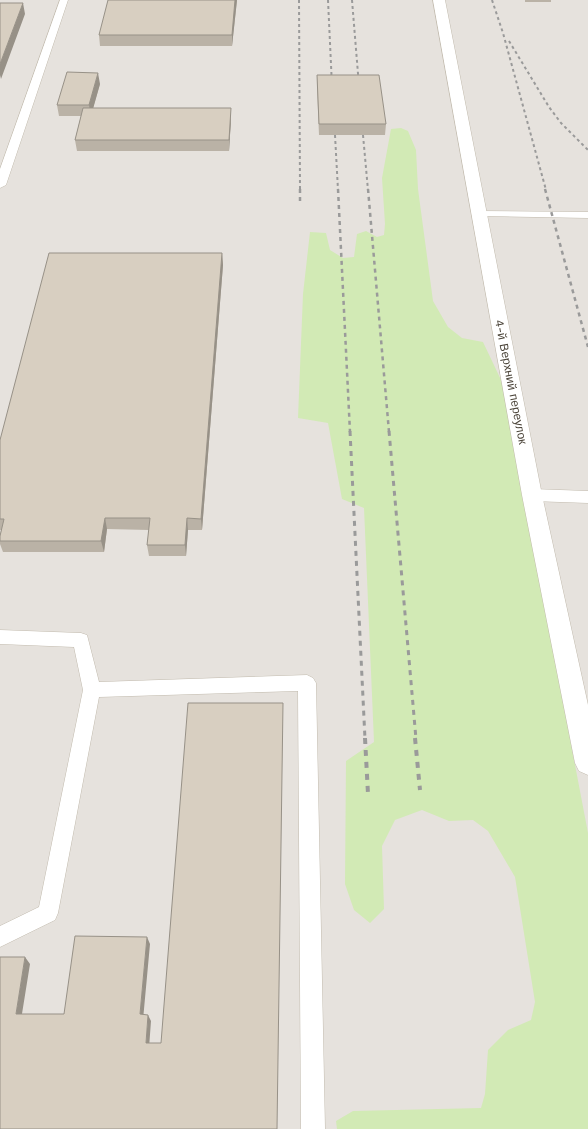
<svg xmlns="http://www.w3.org/2000/svg" width="588" height="1129" viewBox="0 0 588 1129" font-family="'Work Sans',sans-serif">
<rect width="100%" height="100%" fill="#f6f3ec"/>
<path fill="#e6e2dd" d="M0,0H588V1129H0Z"/>
<path fill="#d2eab5" d="M401,128L408,131L416,150L418,189L433,301L448,327L462,338L483,342L502,382L588,833V1129H337L336,1121L353,1111L481,1108L485,1094L488,1050L508,1030L531,1020L535,1002L515,877L488,831L473,820L449,821L422,810L395,820L382,846L384,909L370,923L354,910L345,884L346,761L374,742L364,508L342,499L328,423L298,418L303,294L310,232L326,233L330,250L343,258L354,257L357,234L366,231L377,237L384,235L385,224L382,178L391,129Z"/>
<g fill="none" stroke-linecap="round" stroke-linejoin="round">
<g stroke="#c2bbae" stroke-width="1">
<path id="lane" d="M60,0H68L6,185L0,188V169Z
M480,211L588,212V218L476,216L474,214L476,212Z
M532,489L588,491V503L532,501L527,499L524,495L527,491Z
M0,630L81,633L87,635L99,682L307,675L313,678L316,683L325,1129H301L298,691L99,697L58,913L55,920L0,947V926L39,907L83,690L74,647L0,644Z"/>
</g>
<g stroke="#c2bbae" stroke-width="1">
<path id="street" d="M433,0H445L542,495L588,705V775L579,771L575,763L522,495Z"/>
</g>
<use href="#lane" fill="#fff" fill-rule="evenodd"/>
<use href="#street" fill="#fff" fill-rule="evenodd"/>
<path stroke="#9a9a9a" stroke-width="2" stroke-dasharray="3 3" stroke-linecap="butt" d="M299,0L300,190
M328,0L332,86
M352,0L359,86
M492,0L503,33L546,190
M509,41L549,107L561,123L588,150
M335,135L338,190
M363,135L368,190"/>
<path stroke="#9a9a9a" stroke-width="2.5" stroke-dasharray="4 4" stroke-linecap="butt" d="M300,189V201
M338,189L350,432
M368,189L389,432
M545,189L588,347"/>
<path stroke="#9a9a9a" stroke-width="3" stroke-dasharray="5 5" stroke-linecap="butt" d="M350,431L365,739
M389,431L416,739"/>
<path stroke="#9a9a9a" stroke-width="4" stroke-dasharray="6 6" stroke-linecap="butt" d="M365,738L368,794
M415,738L420,790"/>
</g>
<path fill="#bab2a6" d="M237,0L232,46H100L99,35Z
M525,0H551V2H525Z
M317,75L386,124L385,135H319L317,86Z
M100,84L93,108L231,119L229,151H77L75,140L81,116H59L57,105Z
M222,253L223,265L202,530H188L186,556H149L147,545L149,530L107,529L104,552H3L0,544V536L1,530H0V440Z"/>
<path fill="#979187" d="M235,0H237L232,46V35Z
M23,3L25,14L1,79L0,75V64Z
M98,73L100,84L91,116L89,105Z
M231,108V119L229,151V140Z
M222,253L223,265L202,530L201,519Z
M105,518L107,529L104,552L101,541Z
M187,518L188,530L186,556L185,545Z
M147,937L150,944L143,1020L140,1014Z
M25,957L30,964L21,1020L16,1014Z
M148,1015L151,1021L149,1048L146,1043Z"/>
<path fill="#d8cfc1" stroke="#979187" d="M108,0H235L232,35H99Z
M0,3H23L0,64Z
M67,72L98,73L89,105H57Z
M317,75H379L386,124H319Z
M83,108H231L229,140H75Z
M49,253H222L201,519L187,518L185,545H147L150,518H105L101,541H0V536L4,519H0V440Z
M188,703H283L277,1129H0V957H25L16,1014H64L75,936L147,937L140,1014L148,1015L146,1043H161Z"/>
<g text-anchor="middle" dominant-baseline="central" stroke-width="3" stroke-linejoin="round" paint-order="stroke">
<g font-size="12" fill="#4b4439" stroke="#fff">
<text transform="translate(511 382) rotate(79)">4-й Верхний переулок</text>
</g>
</g>
</svg>
